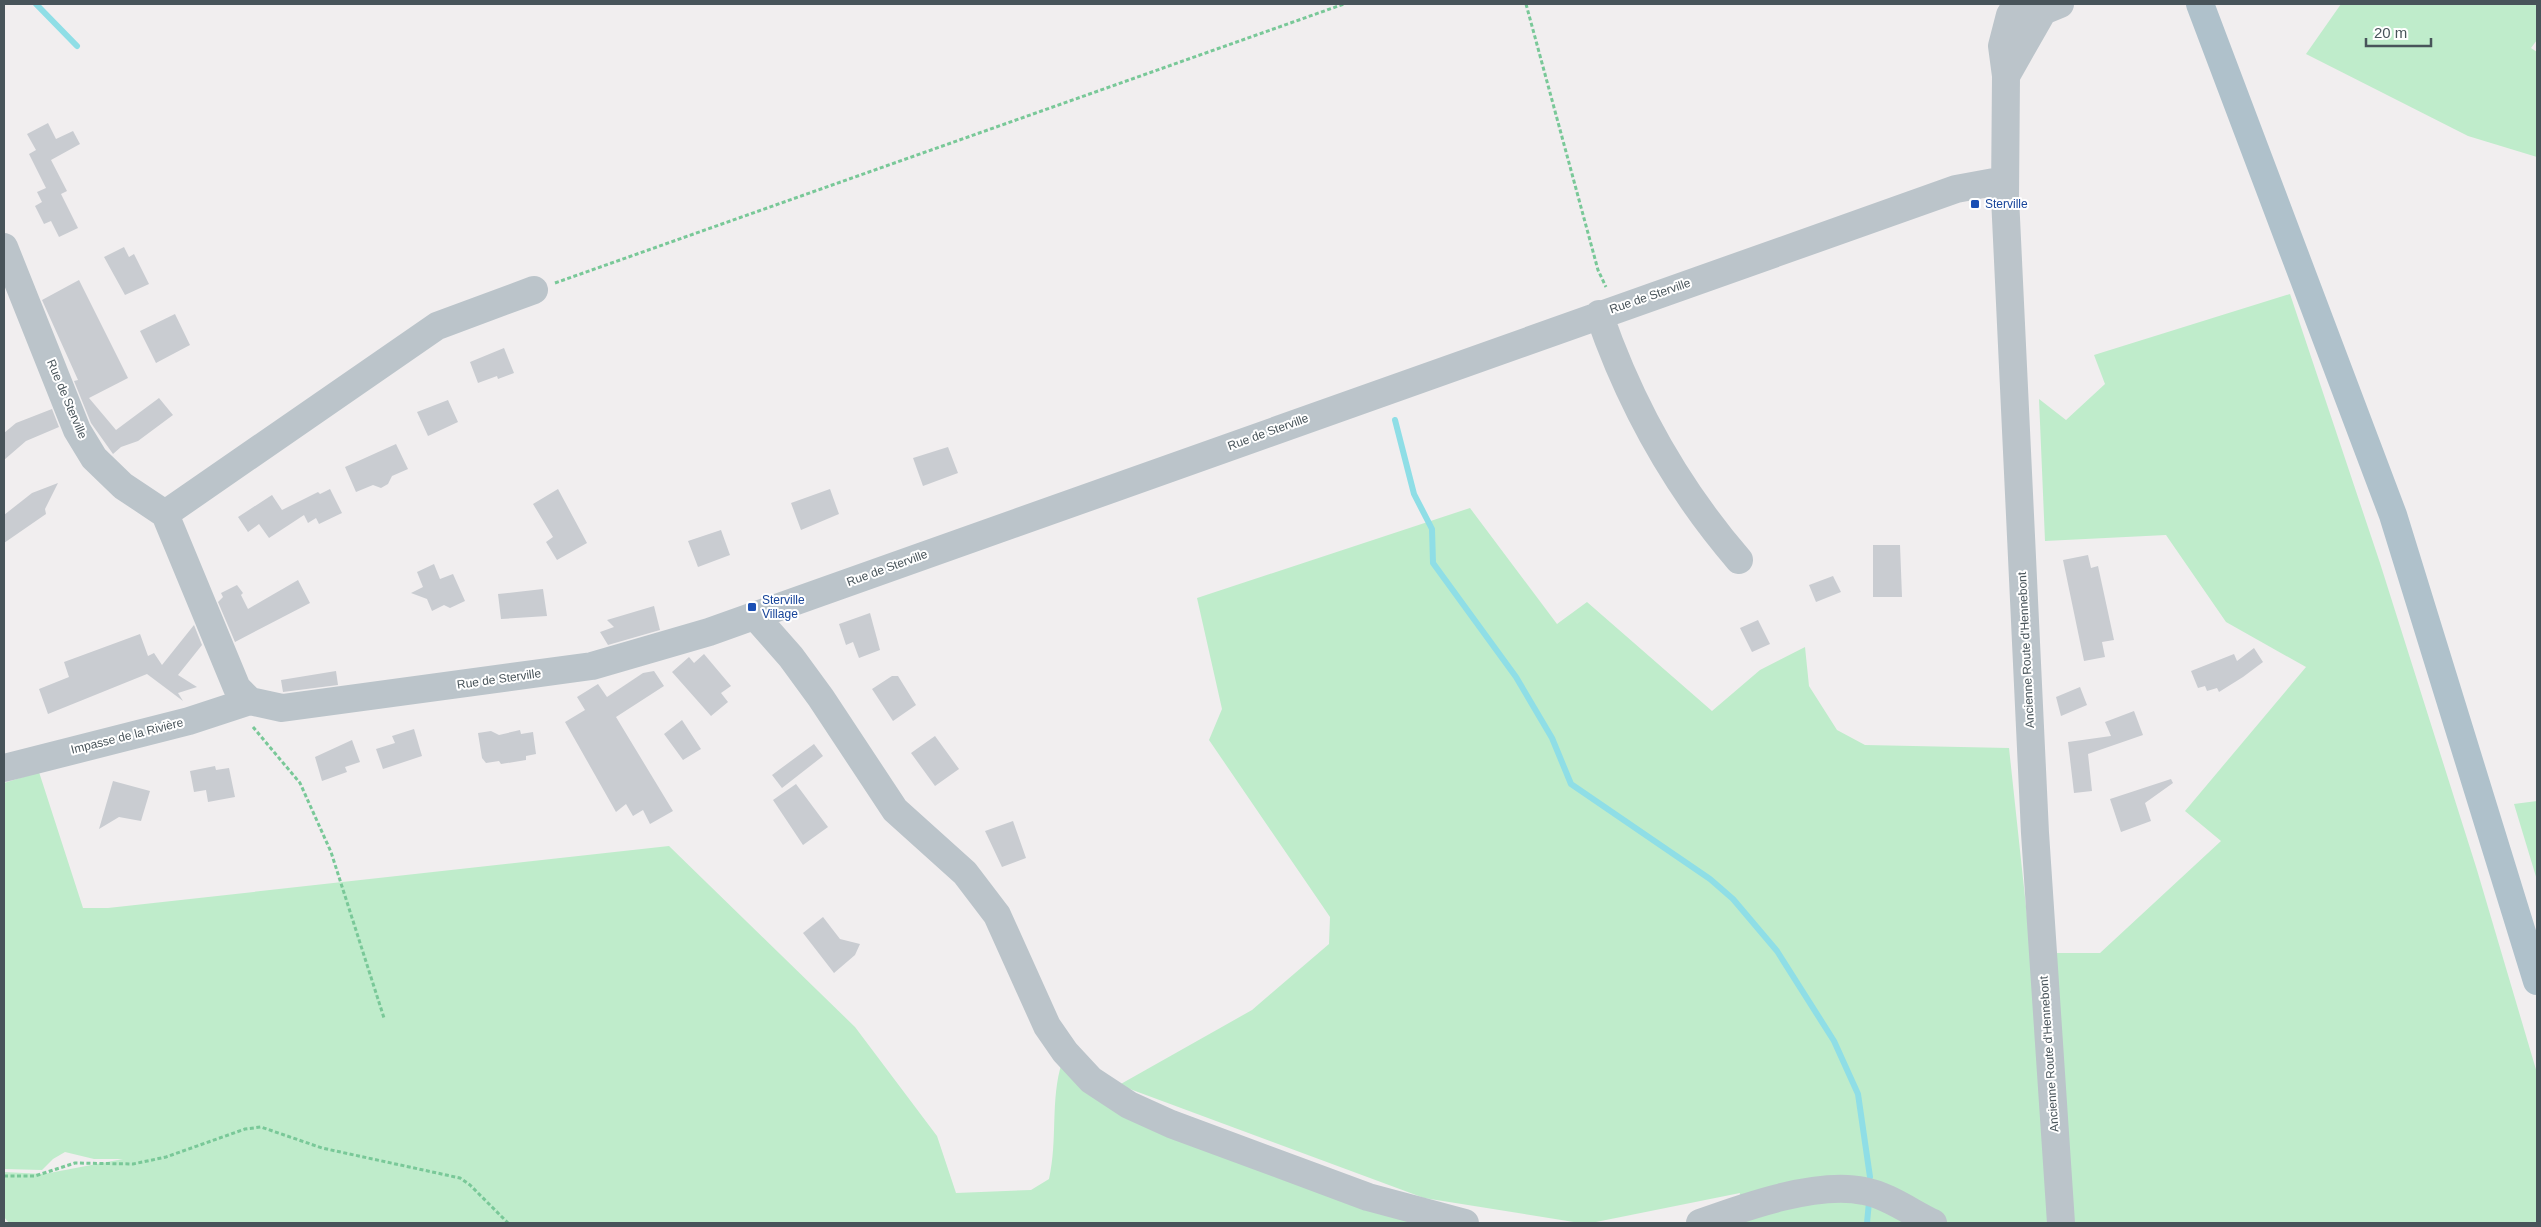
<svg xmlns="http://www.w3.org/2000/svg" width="2541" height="1227" viewBox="0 0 2541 1227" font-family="Arial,sans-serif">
<rect width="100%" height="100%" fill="#f1eeef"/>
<path fill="#bfeccb" d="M2341,4H2537V40L2531,48L2537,52V157L2468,136L2306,54Z
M2290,294L2380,563L2477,870L2537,1073V1223H1737L1740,1193L1591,1223H1580L1424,1198L1119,1085L1252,1010L1329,944L1330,917L1209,740L1222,709L1197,598L1470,508L1557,624L1587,602L1712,711L1760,670L1805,647L1809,686L1837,730L1865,745L2009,748L2031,953H2100L2221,841L2185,811L2306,667L2226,622L2166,535L2045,541L2039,399L2066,420L2105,384L2094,355Z
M39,772L83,908H108L669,846L855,1027L937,1136L956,1193L1031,1190L1049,1179C1058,1140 1050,1100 1062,1062L1421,1223H9L4,1217V1172L44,1174L123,1159H94L65,1152L53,1159L42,1170L4,1169V783Z
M2537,801V880L2514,804Z"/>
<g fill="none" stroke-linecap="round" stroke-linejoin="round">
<path stroke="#8fdee6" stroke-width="6" d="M36,4L77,46
M1395,420L1414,494L1432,529L1433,563L1516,677L1552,738L1571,784L1710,879L1733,899L1777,951L1834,1041L1858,1094L1870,1177
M1867,1223L1869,1202"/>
</g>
<path fill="#c9ccd1" d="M48,123L56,139L73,131L80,144L51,160L67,191L61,194L78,228L59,237L51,221L44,224L35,206L42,202L37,192L46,188L29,154L36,150L27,134Z
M124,247L129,257L134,254L149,284L125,295L104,257Z
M79,280L128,378L89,398L116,430L159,398L173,415L138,441L121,447L113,454L91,423L74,381L78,380L42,300Z
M175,314L190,345L156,363L140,331Z
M504,348L514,373L498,379L497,376L478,383L470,362Z
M448,400L458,422L428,436L417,412Z
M52,409L59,427L26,441L4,460V433L16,423Z
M396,444L408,469L392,476L388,484L381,488L373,485L356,492L345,467Z
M948,447L958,473L923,486L913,458Z
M58,483L45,509L46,514L4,543V515L32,493Z
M330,489L342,513L319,524L316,518L308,523L304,515L269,538L259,524L248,532L238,517L272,495L282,510L318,492L320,494Z
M558,489L587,543L557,560L546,542L553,537L533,504Z
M830,489L839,514L801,530L791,503Z
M721,530L730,555L698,567L688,541Z
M1873,545H1900L1902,597H1873Z
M2088,555L2091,568L2098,566L2114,640L2102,642L2105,657L2084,661L2063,560Z
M434,564L440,579L453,574L465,601L450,608L444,605L432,611L427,599L411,593L423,587L417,572Z
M1833,576L1841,592L1816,602L1809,585Z
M298,580L310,603L235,642L218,602L223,597L221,593L237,585L243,593L241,595L248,609Z
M543,589L547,616L501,619L498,594Z
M654,606L660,630L608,645L600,632L614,627L607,620Z
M870,613L880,650L859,658L853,642L846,645L839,624Z
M1758,620L1770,644L1752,652L1740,628Z
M194,625L202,645L178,675L197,687L178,693L183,701L147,674L48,714L39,689L69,677L64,662L140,634L148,656L154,653L162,665Z
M2254,648L2263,662L2243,677L2219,692L2217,688L2207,691L2205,686L2198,688L2191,671L2234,654L2237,661Z
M704,654L731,686L721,693L728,702L711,716L672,672L689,657L694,663Z
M336,671L338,685L283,692L281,680Z
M654,671L664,686L616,717L673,811L650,824L643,810L633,816L626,804L616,812L565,722L585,710L577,697L598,684L607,697L643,673Z
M892,676H898L916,705L893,721L872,689Z
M2080,687L2087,705L2061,716L2056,697Z
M2134,711L2143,735L2088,754L2092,791L2074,793L2068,742L2111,736L2105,722Z
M682,720L701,749L683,760L664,734Z
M414,729L422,756L383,769L376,749L395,743L392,736Z
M520,730L521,734L533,732L536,754L526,756V760L501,764L499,761L486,763L482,758L478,733L491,731L499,735Z
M935,736L959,769L935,786L911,753Z
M352,740L360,762L345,767L347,772L322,781L315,757Z
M814,744L823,756L782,788L772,775Z
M215,766L216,770L229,768L235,797L208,802L206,790L194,792L190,771Z
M2171,779L2173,783L2145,803L2151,821L2121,832L2110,799Z
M113,781L150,791L141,821L119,817L99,829Z
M796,784L828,827L803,845L773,800Z
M1013,821L1026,858L1002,867L985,831Z
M823,917L840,939L860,944L855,955L834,973L803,933Z"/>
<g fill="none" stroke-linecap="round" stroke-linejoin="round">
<path stroke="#79c898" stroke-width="3" stroke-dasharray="4 2.5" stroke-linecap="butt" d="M1526,4L1598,270L1606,287
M555,283L1344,4
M253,727L300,783L331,852L384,1018
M4,1176H35L75,1163L133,1164L166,1157L245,1129L261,1127L322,1148L460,1178L470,1185L508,1223"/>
<path stroke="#bbc4ca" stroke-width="28" d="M2017,4L2010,15L2002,46L2006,76L2005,197L2035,833L2061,1223
M2006,76L2043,11L2060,4
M4,247L77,430L94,458L123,486L165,514L237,688L250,701L282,708L592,666L709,632L1956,189L2005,180
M1599,314C1630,404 1677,488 1739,560
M165,514L437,326L534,290
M754,615L791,657L821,698L895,810L965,873L997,915L1047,1026L1065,1052L1091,1080L1129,1105L1171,1124L1368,1197L1465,1223
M4,768L189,721L250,701
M1700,1223C1744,1207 1817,1181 1864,1191C1887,1195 1912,1213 1933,1223"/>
<path stroke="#afc1cb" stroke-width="28" d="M2200,4L2393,515L2537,981"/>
</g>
<g fill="#1a4fb4" stroke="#fff" stroke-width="2">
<rect x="1970" y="199" width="10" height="10" rx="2.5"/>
<rect x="747" y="602" width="10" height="10" rx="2.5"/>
</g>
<g text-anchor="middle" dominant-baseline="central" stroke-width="4" stroke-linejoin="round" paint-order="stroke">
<g font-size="12" fill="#164399" stroke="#fff" text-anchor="start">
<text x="1985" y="204">Sterville</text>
<text x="762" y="600">Sterville<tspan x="762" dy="14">Village</tspan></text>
</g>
<g font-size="12" fill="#48545a" stroke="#fff">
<text transform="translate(1650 296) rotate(-19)">Rue de Sterville</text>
<text transform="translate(67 399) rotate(67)">Rue de Sterville</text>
<text transform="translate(1268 432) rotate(-20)">Rue de Sterville</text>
<text transform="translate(887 568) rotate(-20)">Rue de Sterville</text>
<text transform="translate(2026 650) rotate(-93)">Ancienne Route d'Hennebont</text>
<text transform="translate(499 679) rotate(-8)">Rue de Sterville</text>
<text transform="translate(127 736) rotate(-14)">Impasse de la Rivière</text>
<text transform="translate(2049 1054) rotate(-94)">Ancienne Route d'Hennebont</text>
</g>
</g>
<rect width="2541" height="1227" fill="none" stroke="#48545a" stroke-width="10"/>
<path d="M2366 38v8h65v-8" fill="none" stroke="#48545a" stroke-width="2.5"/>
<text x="2374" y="38" font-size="15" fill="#48545a" stroke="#ffffff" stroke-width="4" paint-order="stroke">20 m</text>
</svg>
